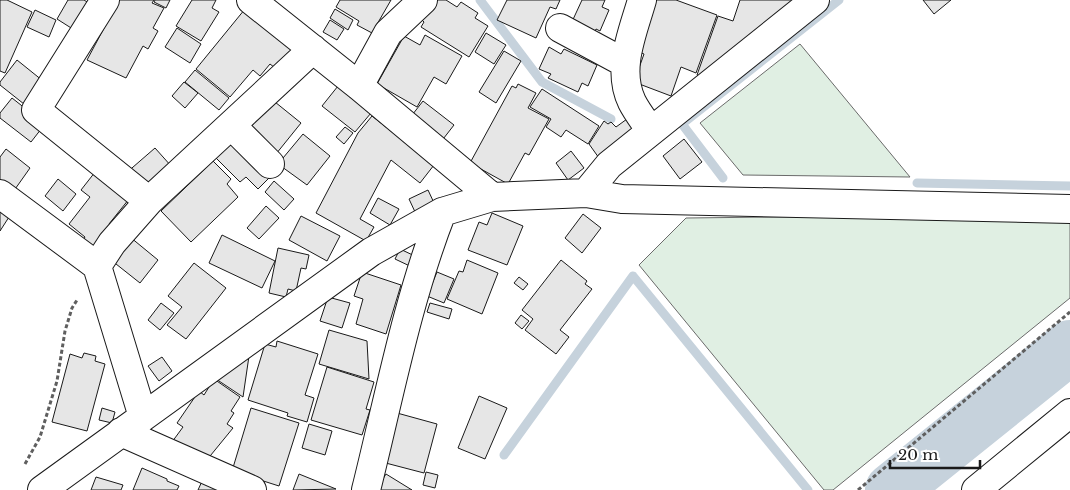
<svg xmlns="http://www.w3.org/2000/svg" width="1070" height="490" viewBox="0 0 1070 490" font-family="'Libre Baskerville',serif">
<rect width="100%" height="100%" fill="#fff"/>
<path fill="#e0efe3" stroke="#6a6a6a" d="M800,44L910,177L743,175L700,123Z
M859,216L1070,222V298L833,490H824L639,265L686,218Z"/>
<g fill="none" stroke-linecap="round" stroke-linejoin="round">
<path stroke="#c6d2dc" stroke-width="9" d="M480,0L542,82L611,119
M723,178L682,124L839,0
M917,183L1070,186
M504,455L633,276L808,490"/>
<path stroke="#c6d2dc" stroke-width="54" d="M892,490L1070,347"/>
</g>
<path fill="#e6e6e6" stroke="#1a1a1a" d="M0,0H7L32,12L5,73L0,71Z
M68,0H84L95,7L79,33L57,19Z
M119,0H154L152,3L164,8L153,28L158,31L148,49L143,46L126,78L87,60Z
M155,0H170L166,8L154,2Z
M192,0H216L212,8L219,12L201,41L176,26Z
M340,0H391L372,33L357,25L359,21L336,7Z
M435,0H446L457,7L461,2L478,13L475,18L488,26L469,57L421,27L424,22L422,20Z
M507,0H560L556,9L550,7L536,38L497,20Z
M582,0H605L602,7L609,10L600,31L596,29L593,36L570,26Z
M656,0H676L717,15L696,73L681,67L671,96L634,82L644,54L637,51Z
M740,0H795L700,76L697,75L718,16L733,21Z
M923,0H951L934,14Z
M245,9L296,51L279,71L270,64L260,76L253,70L230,97L196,69Z
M335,9L353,20L348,30L330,18Z
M35,10L56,20L49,37L27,27Z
M330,20L344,29L337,40L323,32Z
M177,28L201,44L190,63L165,47Z
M486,33L506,45L494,64L475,52Z
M425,35L462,56L446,84L434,77L417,107L377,84L404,36L420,45Z
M549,47L561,54L564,49L597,65L588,86L582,83L578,92L548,78L551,74L539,69Z
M504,51L521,61L496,103L479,92Z
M17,60L48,85L29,108L0,85V82Z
M195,70L229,98L219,110L185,82Z
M184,82L198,93L185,108L172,96Z
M518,84L536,93L528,108L549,119L529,155L525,153L508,184L470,163L512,86L516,88Z
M338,86L371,113L355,132L322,106Z
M542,89L599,126L588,144L566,130L561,137L546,127L551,119L530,107Z
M12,98L45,124L31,142L0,118V113Z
M423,101L454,125L440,143L409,119Z
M275,102L301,123L276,154L250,128L270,104L272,106Z
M372,116L434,165L420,183L391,160L360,219L374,227L366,241L316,213L358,133Z
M627,119L636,130L599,158L589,144L604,121L608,124L611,122L616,127Z
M345,127L353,133L344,144L336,137Z
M303,134L330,156L307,185L278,164Z
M234,139L271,176L258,189L246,177L240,182L215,157Z
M684,139L702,162L680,179L663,156Z
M155,148L172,167L146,190L125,174Z
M6,149L30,168L13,192L0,182V157Z
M571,151L584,168L568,180L556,163Z
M213,161L231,179L227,184L238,197L191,242L161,211Z
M99,167L133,194L109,224L113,227L95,249L83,240L85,237L69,224L90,197L81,190Z
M58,179L76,194L63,211L45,196Z
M274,181L294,199L284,210L265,192Z
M428,190L435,205L416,214L409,199Z
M378,198L399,209L390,225L370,213Z
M266,206L279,218L259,239L247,228Z
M0,211L9,217L0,231Z
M492,213L523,226L507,265L468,250L479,222L487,225Z
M583,214L601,228L582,253L565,238Z
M301,216L340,236L327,261L289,240Z
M222,235L275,261L262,288L209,263Z
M130,237L158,260L140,283L111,260Z
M278,248L309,255L306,269L301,268L296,291L288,289L286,297L269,293Z
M400,249L419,258L414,268L395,259Z
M467,260L498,273L482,314L447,299L459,271L463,272Z
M561,260L587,281L585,284L592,289L560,330L569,337L556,354L525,330L533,319L522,310Z
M194,263L226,288L186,339L167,325L182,307L168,296Z
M362,272L401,285L386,334L356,324L363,299L354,296Z
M437,272L454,279L444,303L427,296Z
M519,277L528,284L523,290L514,283Z
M328,297L350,303L342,328L320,321Z
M161,303L174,313L160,330L148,320Z
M430,303L452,309L449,319L427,312Z
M521,315L529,321L522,329L515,323Z
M329,330L367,341L369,379L319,364Z
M277,341L318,354L305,395L314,398L307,422L287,416L288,413L248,400L265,344L276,347Z
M84,353L96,356L95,361L105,364L87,431L52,422L70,354L82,358Z
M249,356L243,397L216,379Z
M162,357L172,371L159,381L148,366Z
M327,367L374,382L366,409L370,410L362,435L311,420Z
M214,379L240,397L231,411L234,413L227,424L233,428L206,461L172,442L183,427L177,423L199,391L204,395Z
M479,396L507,408L485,459L458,448Z
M102,408L115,412L112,423L99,420Z
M251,408L299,423L279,486L232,471Z
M397,413L437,424L424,473L378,461Z
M309,424L332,431L325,455L302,448Z
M142,468L167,479V481L179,486L177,490H133Z
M426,472L438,475L435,488L423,485Z
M299,474L336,489L293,490Z
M386,474L412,490H376Z
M96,477L123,485L121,490H91Z
M203,479L227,490H198Z"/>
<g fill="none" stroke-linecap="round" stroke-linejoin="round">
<g stroke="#1a1a1a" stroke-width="30">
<path id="minor" d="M105,0L36,110L149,201
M251,0L359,86L492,197
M642,0C633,32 616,69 632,102C637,112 645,122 651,131
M560,28L625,63
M359,86L388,33L423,0
M232,126L270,164
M586,193L609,165L815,0
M0,194L97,266L143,417
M97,266L112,243L149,201L313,49
M121,432L252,490
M42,490L371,252L442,212L492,197L586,193L622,199L1070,209
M366,490C389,398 407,301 442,212"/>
</g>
<g stroke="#1a1a1a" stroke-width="30">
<path id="major" d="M976,490L1070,413"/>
</g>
<path stroke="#5f5f5f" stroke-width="3" stroke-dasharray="4 2.5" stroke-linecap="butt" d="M25,464L40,437L57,381L65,331L72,308L77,300
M858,490L1070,312"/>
<use href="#minor" stroke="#fff" stroke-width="28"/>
<use href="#major" stroke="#fff" stroke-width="28"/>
</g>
<path d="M890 460v8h90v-8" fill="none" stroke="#1a1a1a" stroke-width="2.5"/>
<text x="898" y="460" font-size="15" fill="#1a1a1a" stroke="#ffffff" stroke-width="4" paint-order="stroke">20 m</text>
</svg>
